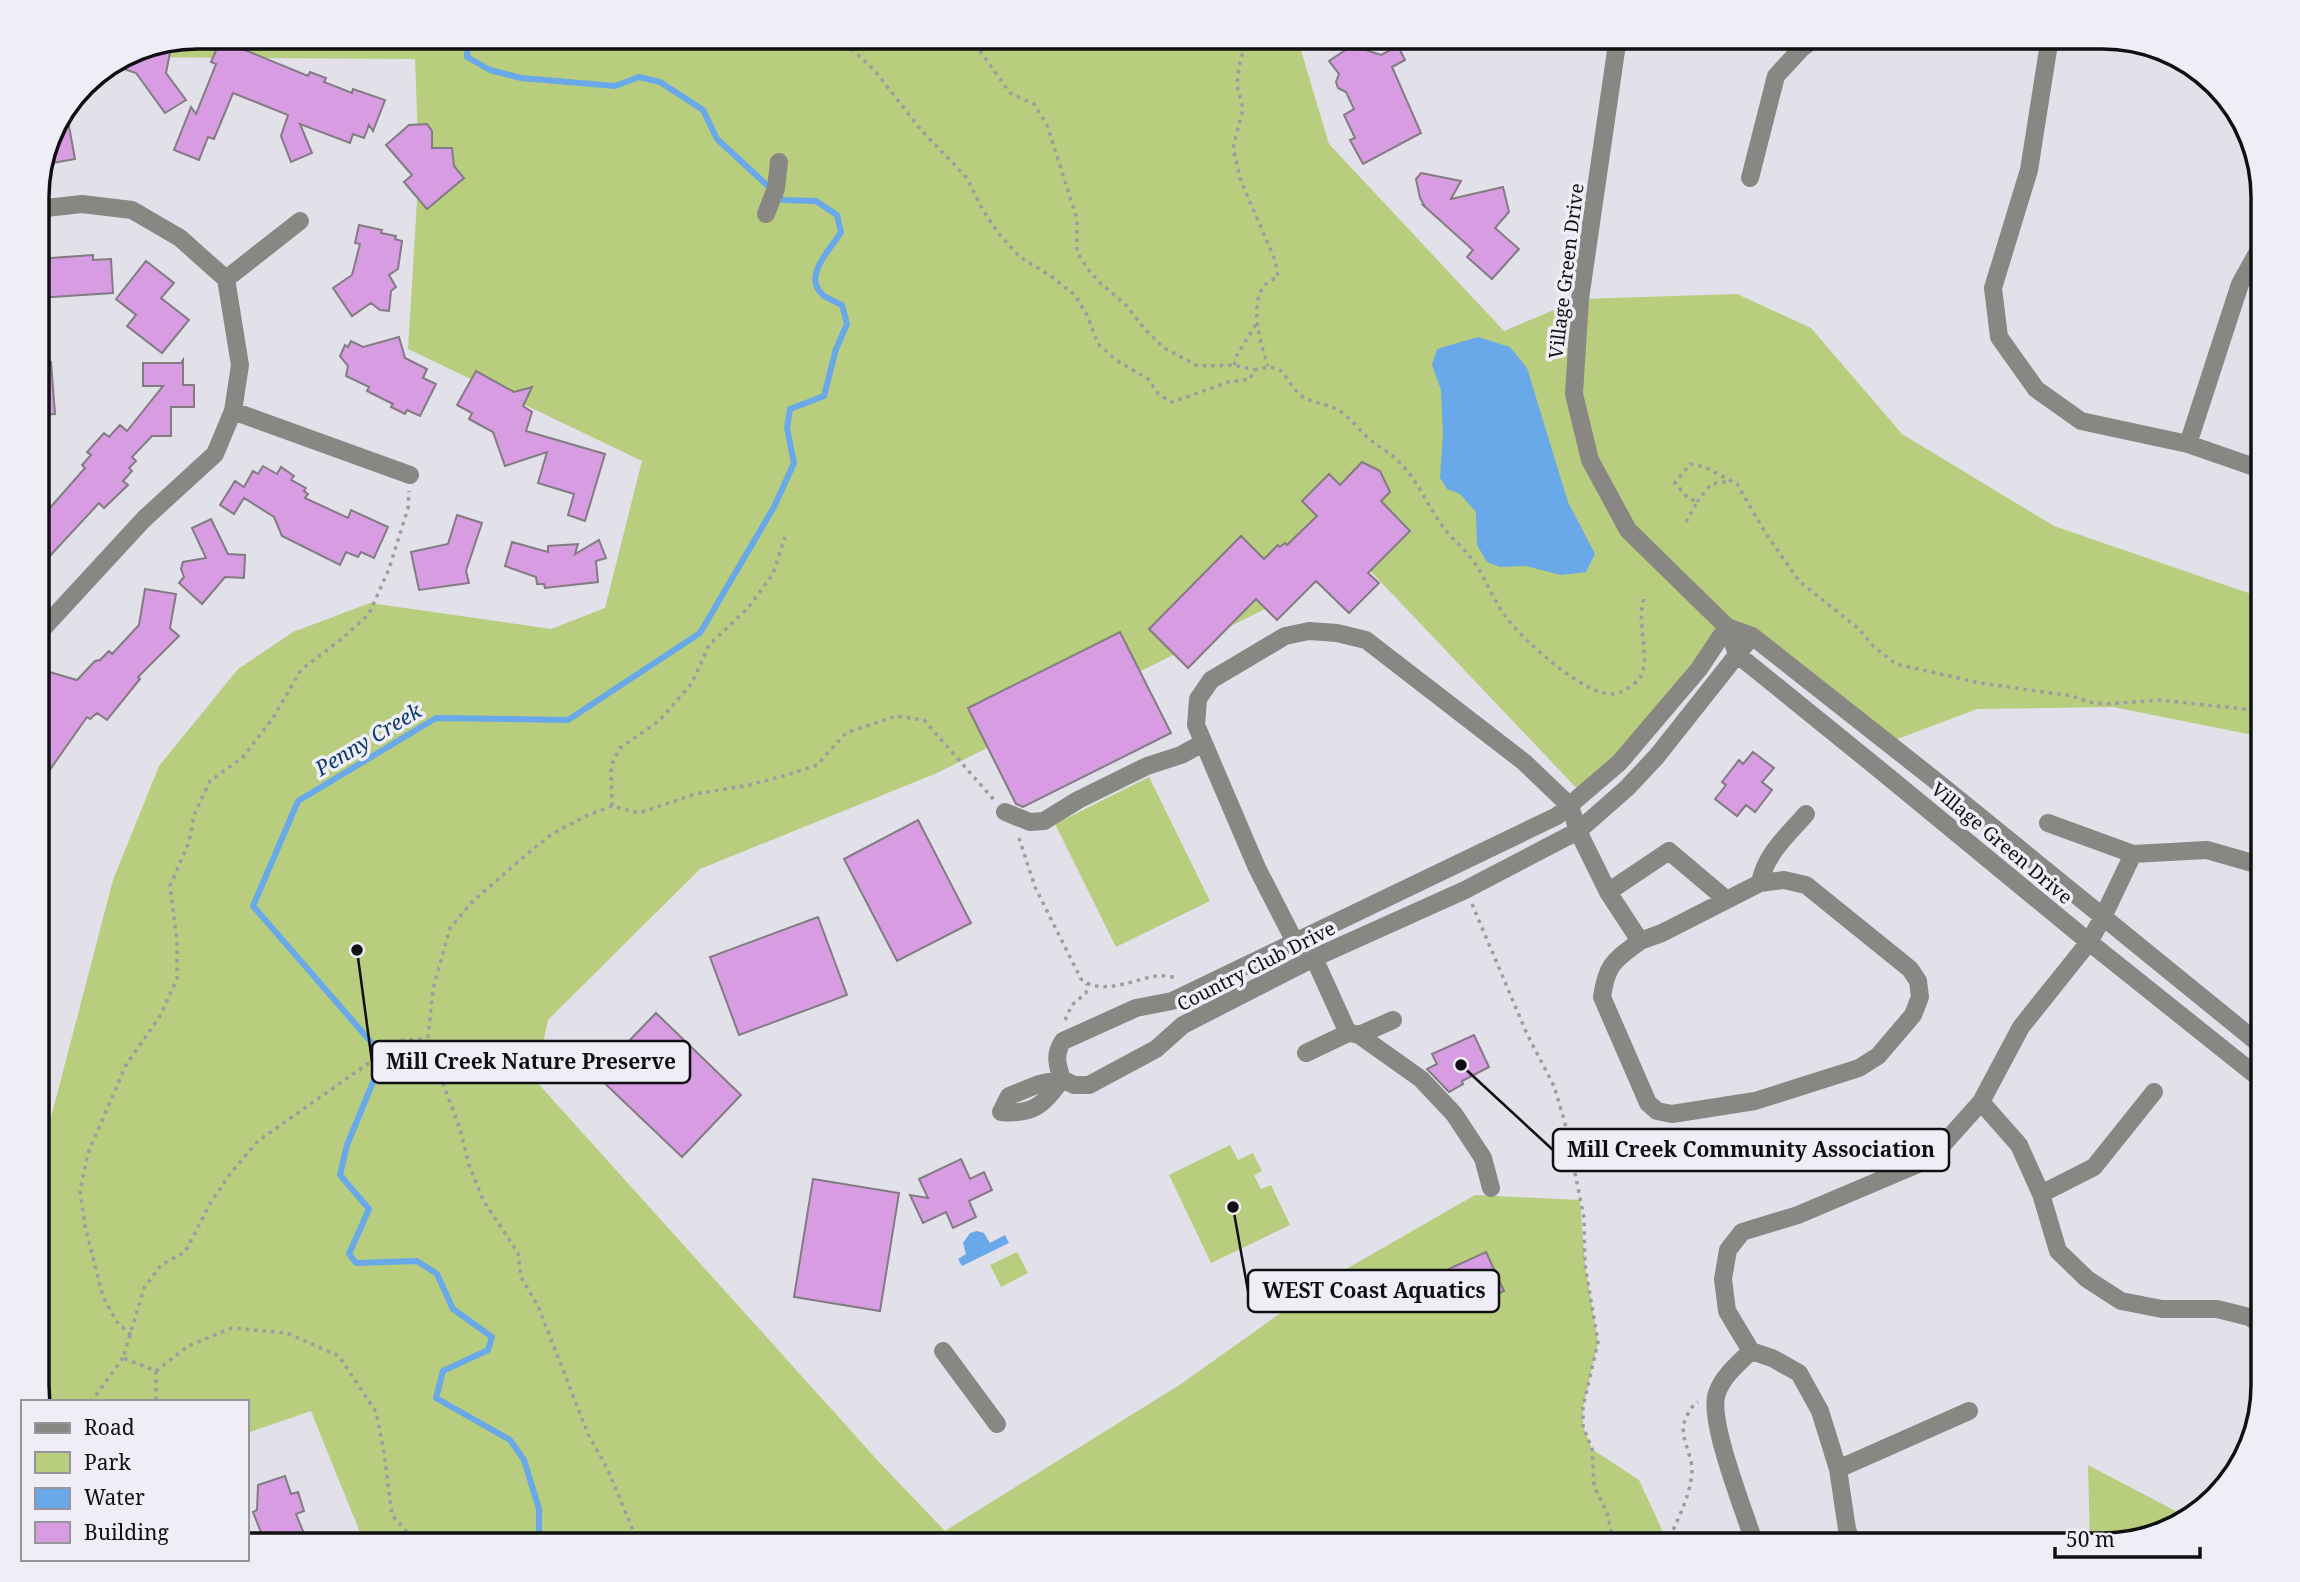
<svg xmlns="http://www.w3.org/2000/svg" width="2300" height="1582" viewBox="0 0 2300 1582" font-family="'Noto Serif',serif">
<rect width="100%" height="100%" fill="#e2e1e9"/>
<path fill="#b9cd7e" d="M197,37H1297L1329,144L1504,331L1580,299L1737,294L1811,328L1902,434L2054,526L2263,598V737L2113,707L1977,709L1887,743L1727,627L1583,795L1361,561L937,773L700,869L548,1020L535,1080L879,1462L945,1531L1181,1384L1327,1280L1475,1195L1580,1200L1585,1265L1598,1342L1583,1407V1426L1592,1449L1639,1480L1669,1545H365L311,1411L247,1433V1402H39L37,1395V1171L113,880L159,766L238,669L293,632L370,603L551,629L605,608L642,461L408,349L419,168L415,59L124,57L136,49Z
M1149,777L1210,901L1116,947L1055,824Z
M1230,1145L1238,1160L1253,1153L1262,1171L1254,1175L1261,1189L1271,1185L1290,1225L1211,1263L1169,1175Z
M1017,1252L1028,1273L1001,1287L990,1265Z
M2088,1465L2189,1518L2183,1524L2103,1545H2090Z"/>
<path fill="#69a8e9" d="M1478,337L1510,347L1527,368L1568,502L1595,554L1586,572L1561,575L1526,566L1500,567L1487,562L1477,545L1476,512L1460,494L1447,489L1440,478L1443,434L1441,390L1432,365L1437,349Z
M977,1231L984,1233L990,1243L1005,1235L1009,1243L962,1266L958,1259L966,1254L963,1243L970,1233Z"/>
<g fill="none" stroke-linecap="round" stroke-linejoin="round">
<path stroke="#69a8e9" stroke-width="6" d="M468,37L467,57L490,70L521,78L615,86L639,77L660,82L703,110L717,139L783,200L816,201L837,215L841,232C832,248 801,276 823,295C828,299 836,302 842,305L847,324L836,349L824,396L790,409L787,428L794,463L774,507L700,633L568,720L436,718L298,801L253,906L371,1042L378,1070L347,1145L340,1175L369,1209L349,1254L356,1263L417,1261L437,1274L453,1309L492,1337L488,1350L443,1371L436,1398L510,1440L524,1460L539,1509V1531L546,1545"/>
</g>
<path fill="#d79ce1" stroke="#827c82" stroke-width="2" d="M172,42L166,73L186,100L165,113L136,73L112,65L136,49Z
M228,43L308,76L310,72L326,78L324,82L352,93L353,89L385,100L373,131L369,125L364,138L353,134L350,143L300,124L312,153L291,162L281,136L288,115L233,93L214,139L208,137L199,160L174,150L191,107L196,114L216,64L211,62L217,48L226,49Z
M1398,46L1405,60L1392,67L1421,133L1363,164L1350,140L1355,138L1344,115L1354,109L1346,92L1338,88L1336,82L1339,74L1329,61L1347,49L1366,50L1381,55Z
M66,110L75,159L42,165L49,136Z
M427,124L432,131V148H452L454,166L464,178L427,209L404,182L412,175L386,145L409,125Z
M1421,173L1461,181L1451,199L1503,187L1509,212L1495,228L1519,249L1492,279L1467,257L1473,250L1423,205H1424L1420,198L1416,179Z
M359,225L382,230L381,233L396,236L395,239L402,241L398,269L389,275L396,287L391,291L389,311L380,310L371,303L352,316L333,288L352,275L360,244L355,243Z
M93,255V260L111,259L113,293L37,298V259Z
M146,261L174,283L161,298L189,320L162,353L127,326L136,315L116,299Z
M399,337L405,358L427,369L423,378L436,384L420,416L407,410L405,414L391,407L393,404L367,391L369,387L346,376L348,366L340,356L345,345L348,347L351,341L363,347Z
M183,360V385H194V407H171V436H152L132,457L136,461L129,468L132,471L123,481L128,485L104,508L99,503L37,570V515L46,506L49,509L85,468L82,465L91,455L87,452L104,433L109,437L120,425L127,431L163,386H143V363H181Z
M51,362L55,414L37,415V363Z
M476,371L514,392L532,387L523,406L532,412L526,431L605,454L585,521L568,515L574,494L538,483L547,452L505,466L493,432L469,419L472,413L457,405Z
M1362,462L1380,471L1390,492L1381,501L1410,531L1368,573L1379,583L1349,613L1316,581L1277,620L1256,599L1188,668L1149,629L1241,536L1264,559L1278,545L1280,547L1285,543L1287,545L1317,516L1302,501L1329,474L1340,485Z
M263,466L277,474L281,467L294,476L291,480L306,488L304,491L308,494L305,498L348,518L351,510L388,527L374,558L361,552L358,557L346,552L340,565L282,536L274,517L244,498L234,514L220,505L235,481L244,487L253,471L258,474Z
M457,515L482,523L466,571L469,583L419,590L411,552L448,544Z
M211,519L228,554L245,555L244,578L225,577L202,604L179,583L184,577L181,569L183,562L206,558L192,528Z
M599,540L606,558L596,561L598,582L545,588L544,584H537L536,577L505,566L512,542L548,552V546L578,544L575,554Z
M145,589L176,594L170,628L179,636L138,677L140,679L107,720L97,713L90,719L87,717L37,788V688L46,671L77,680L95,661L100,660L109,651L112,654L139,625Z
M1120,632L1171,733L1023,807L1016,804L968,708Z
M1753,752L1774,768L1762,782L1772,790L1755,812L1746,805L1737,816L1715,799L1726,785L1722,782L1739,760L1743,764Z
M918,820L971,923L897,961L844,859Z
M818,917L847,995L739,1035L710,957Z
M656,1013L741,1095L682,1157L596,1075Z
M1474,1035L1489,1067L1462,1081L1463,1084L1449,1092L1427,1069L1437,1064L1432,1054Z
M961,1159L970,1179L984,1172L992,1190L969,1201L976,1217L953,1228L946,1212L923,1223L910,1195L928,1198L919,1179Z
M813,1179L899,1193L880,1311L794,1297Z
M1486,1252L1504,1291L1459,1311L1442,1272Z
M285,1476L291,1494L298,1492L304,1511L296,1514L305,1536L279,1544V1538H270L268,1533L262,1535L253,1512L257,1510L258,1485Z"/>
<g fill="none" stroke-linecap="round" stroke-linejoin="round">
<path stroke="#9d9ca2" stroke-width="3.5" stroke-dasharray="3.5 5" stroke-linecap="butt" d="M839,37L875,71L921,130L967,178L980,205L998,233L1020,257L1052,277L1075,295L1087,315L1098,344L1116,360L1148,379L1159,395L1172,402L1229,382L1250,379L1254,370C1290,360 1281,381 1303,397C1313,403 1327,404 1338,410C1351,417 1361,433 1373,442C1381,449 1391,453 1398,461C1418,480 1427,505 1443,527C1451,538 1463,547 1471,558C1485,576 1492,599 1506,617C1524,641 1582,694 1612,694C1621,694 1633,686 1639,679C1653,660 1634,621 1645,596
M970,37L1010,93L1034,104L1047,125L1077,219V252L1087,268L1101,284L1125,304L1144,328L1164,348L1198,366L1234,365L1254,370
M1247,37L1239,66L1237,85L1243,109L1233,148L1241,181L1275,260L1278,277C1274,279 1267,282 1264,286C1249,305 1261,346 1268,366
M1234,365L1237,355L1258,321
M1697,502L1711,484L1731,481
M1686,522L1697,502L1687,497L1675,483L1690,464L1705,467L1737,484L1765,532L1799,581L1859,629L1873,646L1896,664L1980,683L2072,696L2089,702L2105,704L2160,700L2263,711
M612,806L611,766L620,748L659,721L692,683L709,645L747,609L773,574L785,537
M1019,838L1035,887L1081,979C1102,996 1132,980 1156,976C1163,975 1171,977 1178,978
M1472,904L1527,1034L1554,1086L1565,1123L1584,1218L1585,1265L1598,1342L1583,1407V1426L1592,1449L1594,1486L1607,1512L1614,1545
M1065,1020L1072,1005L1086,993L1087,984
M131,1335L117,1322L103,1297L85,1226L80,1191L88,1153L126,1065L160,1016L177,979V940L170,886L189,842L194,815L210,781L243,757L273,718L301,670L344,637L369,614L389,569L408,508L409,491
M156,1371V1402
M91,1402L123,1358
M418,1545L392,1515L384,1452L376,1412L339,1356L287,1333L232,1328L188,1346L156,1371L123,1358L144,1288L161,1265L185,1252L211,1202L230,1174L258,1141L400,1041L427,1038
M639,1545L608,1470L588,1434L538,1306L521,1277L518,1253L483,1200L469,1165L460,1129L435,1062L428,1038L433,989L450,928L472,902L527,854L552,834L586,816L612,806L639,813L695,794L749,785L787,775L817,765L846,733L896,716L924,720L994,800
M1666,1545C1676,1523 1690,1498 1692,1472C1693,1452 1675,1434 1688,1414C1691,1408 1693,1405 1698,1402"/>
<path stroke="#888784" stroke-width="18" d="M1498,37L1514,41L1532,37
M1618,37L1580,299L1574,394L1590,460L1628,530L1727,627L1752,636L1936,781L2263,1047
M2017,37L2050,40
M2050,37L2029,170L1993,288L1999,337L2036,389L2081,421L2188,444L2263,470
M1750,178L1776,76L1802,48L1817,37
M37,209L82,204L132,210L180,238L226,279
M766,214L776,188L779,162
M226,279L300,221
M233,411L410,475
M2188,444L2240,284L2260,248L2263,247
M1727,627L1699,669L1619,763L1557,816L1172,1001L1136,1008L1063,1041C1054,1054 1057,1065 1062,1079L1074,1085H1089L1156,1049L1183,1025L1314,958L1465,890L1578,831L1627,788L1657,756L1752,636
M37,635L144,519L215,454L233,411L240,365L226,279
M1734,646L1738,655L1880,770L2089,942L2263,1081
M1005,812L1030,822L1044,821L1078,800L1147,766L1181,755L1203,743
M2048,823L2133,854
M1760,883C1765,854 1788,835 1806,814
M1608,892L1669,851L1727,900
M1351,1033L1359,1035L1393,1020
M1359,1035L1421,1079L1454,1114L1483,1158L1491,1188
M1306,1053L1348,1033L1314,958L1295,942L1257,868L1196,725L1198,699L1211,680L1285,636L1309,631L1337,633L1366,640L1524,762L1570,806L1578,831L1608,892L1640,941C1614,961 1607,963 1602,997L1648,1103L1657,1111L1672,1114L1755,1101L1859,1068L1878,1056L1913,1015L1920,997L1918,981L1910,969L1806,885L1784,880L1760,883L1662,933L1640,941
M1062,1079C1044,1105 1033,1115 1001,1112L1009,1096L1039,1084Z
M1981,1102L2019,1145L2041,1194L2058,1251L2087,1279L2121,1301L2162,1309H2217L2249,1317L2263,1326
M2041,1194L2094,1167L2154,1092
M943,1351L997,1424
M1751,1351C1738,1364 1723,1376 1717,1393C1707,1420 1746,1515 1755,1545
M1838,1469L1969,1411
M1852,1545L1847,1529L1838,1469L1820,1411L1799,1373L1772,1358L1751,1351L1727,1311L1723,1279L1728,1250L1742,1232L1798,1215L1930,1159L1981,1102L2021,1027L2089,942L2103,917L2133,854L2207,850L2263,866"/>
</g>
<g text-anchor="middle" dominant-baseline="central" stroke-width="7" stroke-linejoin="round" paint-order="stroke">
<g font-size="19" fill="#101012" stroke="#efeef6">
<text transform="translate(1566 271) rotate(-83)">Village Green Drive</text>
<text transform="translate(2002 843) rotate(40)">Village Green Drive</text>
<text transform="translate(1256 966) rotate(-27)">Country Club Drive</text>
</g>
<g font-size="21" font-style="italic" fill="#0f3d67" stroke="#efeef6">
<text transform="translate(368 739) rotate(-31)">Penny Creek</text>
</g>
</g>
<path d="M0 0H2300V1582H0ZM197 49H2103A148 148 0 0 1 2251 197V1385A148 148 0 0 1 2103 1533H197A148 148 0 0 1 49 1385V197A148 148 0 0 1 197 49Z" fill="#efeef6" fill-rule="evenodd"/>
<path fill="none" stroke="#101012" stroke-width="3.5" d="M197 49H2103A148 148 0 0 1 2251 197V1385A148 148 0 0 1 2103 1533H197A148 148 0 0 1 49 1385V197A148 148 0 0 1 197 49Z"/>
<path fill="none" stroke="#101012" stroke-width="2.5" d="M357 950L372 1062M1461 1065L1553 1150M1233 1207L1248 1291"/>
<g fill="#101012" stroke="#efeef6" stroke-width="2.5">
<circle cx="357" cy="950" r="7"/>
<circle cx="1461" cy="1065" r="7"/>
<circle cx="1233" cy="1207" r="7"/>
</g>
<g fill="#efeef6" stroke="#101012" stroke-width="2.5">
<rect x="372" y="1041" width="318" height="42" rx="7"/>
<rect x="1553" y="1129" width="396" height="42" rx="7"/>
<rect x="1248" y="1270" width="251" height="42" rx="7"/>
</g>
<g font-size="21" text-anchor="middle" font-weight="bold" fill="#101012">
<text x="531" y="1069">Mill Creek Nature Preserve</text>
<text x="1751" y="1157">Mill Creek Community Association</text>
<text x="1374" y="1298">WEST Coast Aquatics</text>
</g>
<rect x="21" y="1400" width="228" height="161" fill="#efeef6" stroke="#96959b" stroke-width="2"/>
<rect x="35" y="1423" width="35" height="10" fill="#888784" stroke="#96959b" stroke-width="2"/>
<text x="84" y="1435" font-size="21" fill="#101012">Road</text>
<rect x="35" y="1452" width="35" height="21" fill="#b9cd7e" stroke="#96959b" stroke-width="2"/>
<text x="84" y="1470" font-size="21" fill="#101012">Park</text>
<rect x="35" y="1488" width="35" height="21" fill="#69a8e9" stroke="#96959b" stroke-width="2"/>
<text x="84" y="1505" font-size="21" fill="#101012">Water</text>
<rect x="35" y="1522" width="35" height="21" fill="#d79ce1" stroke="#96959b" stroke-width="2"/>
<text x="84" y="1540" font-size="21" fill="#101012">Building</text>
<path d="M2055 1547v10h145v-10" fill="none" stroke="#101012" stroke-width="3.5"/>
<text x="2066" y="1547" font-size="21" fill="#101012" stroke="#efeef6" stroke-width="5" paint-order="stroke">50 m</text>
</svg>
